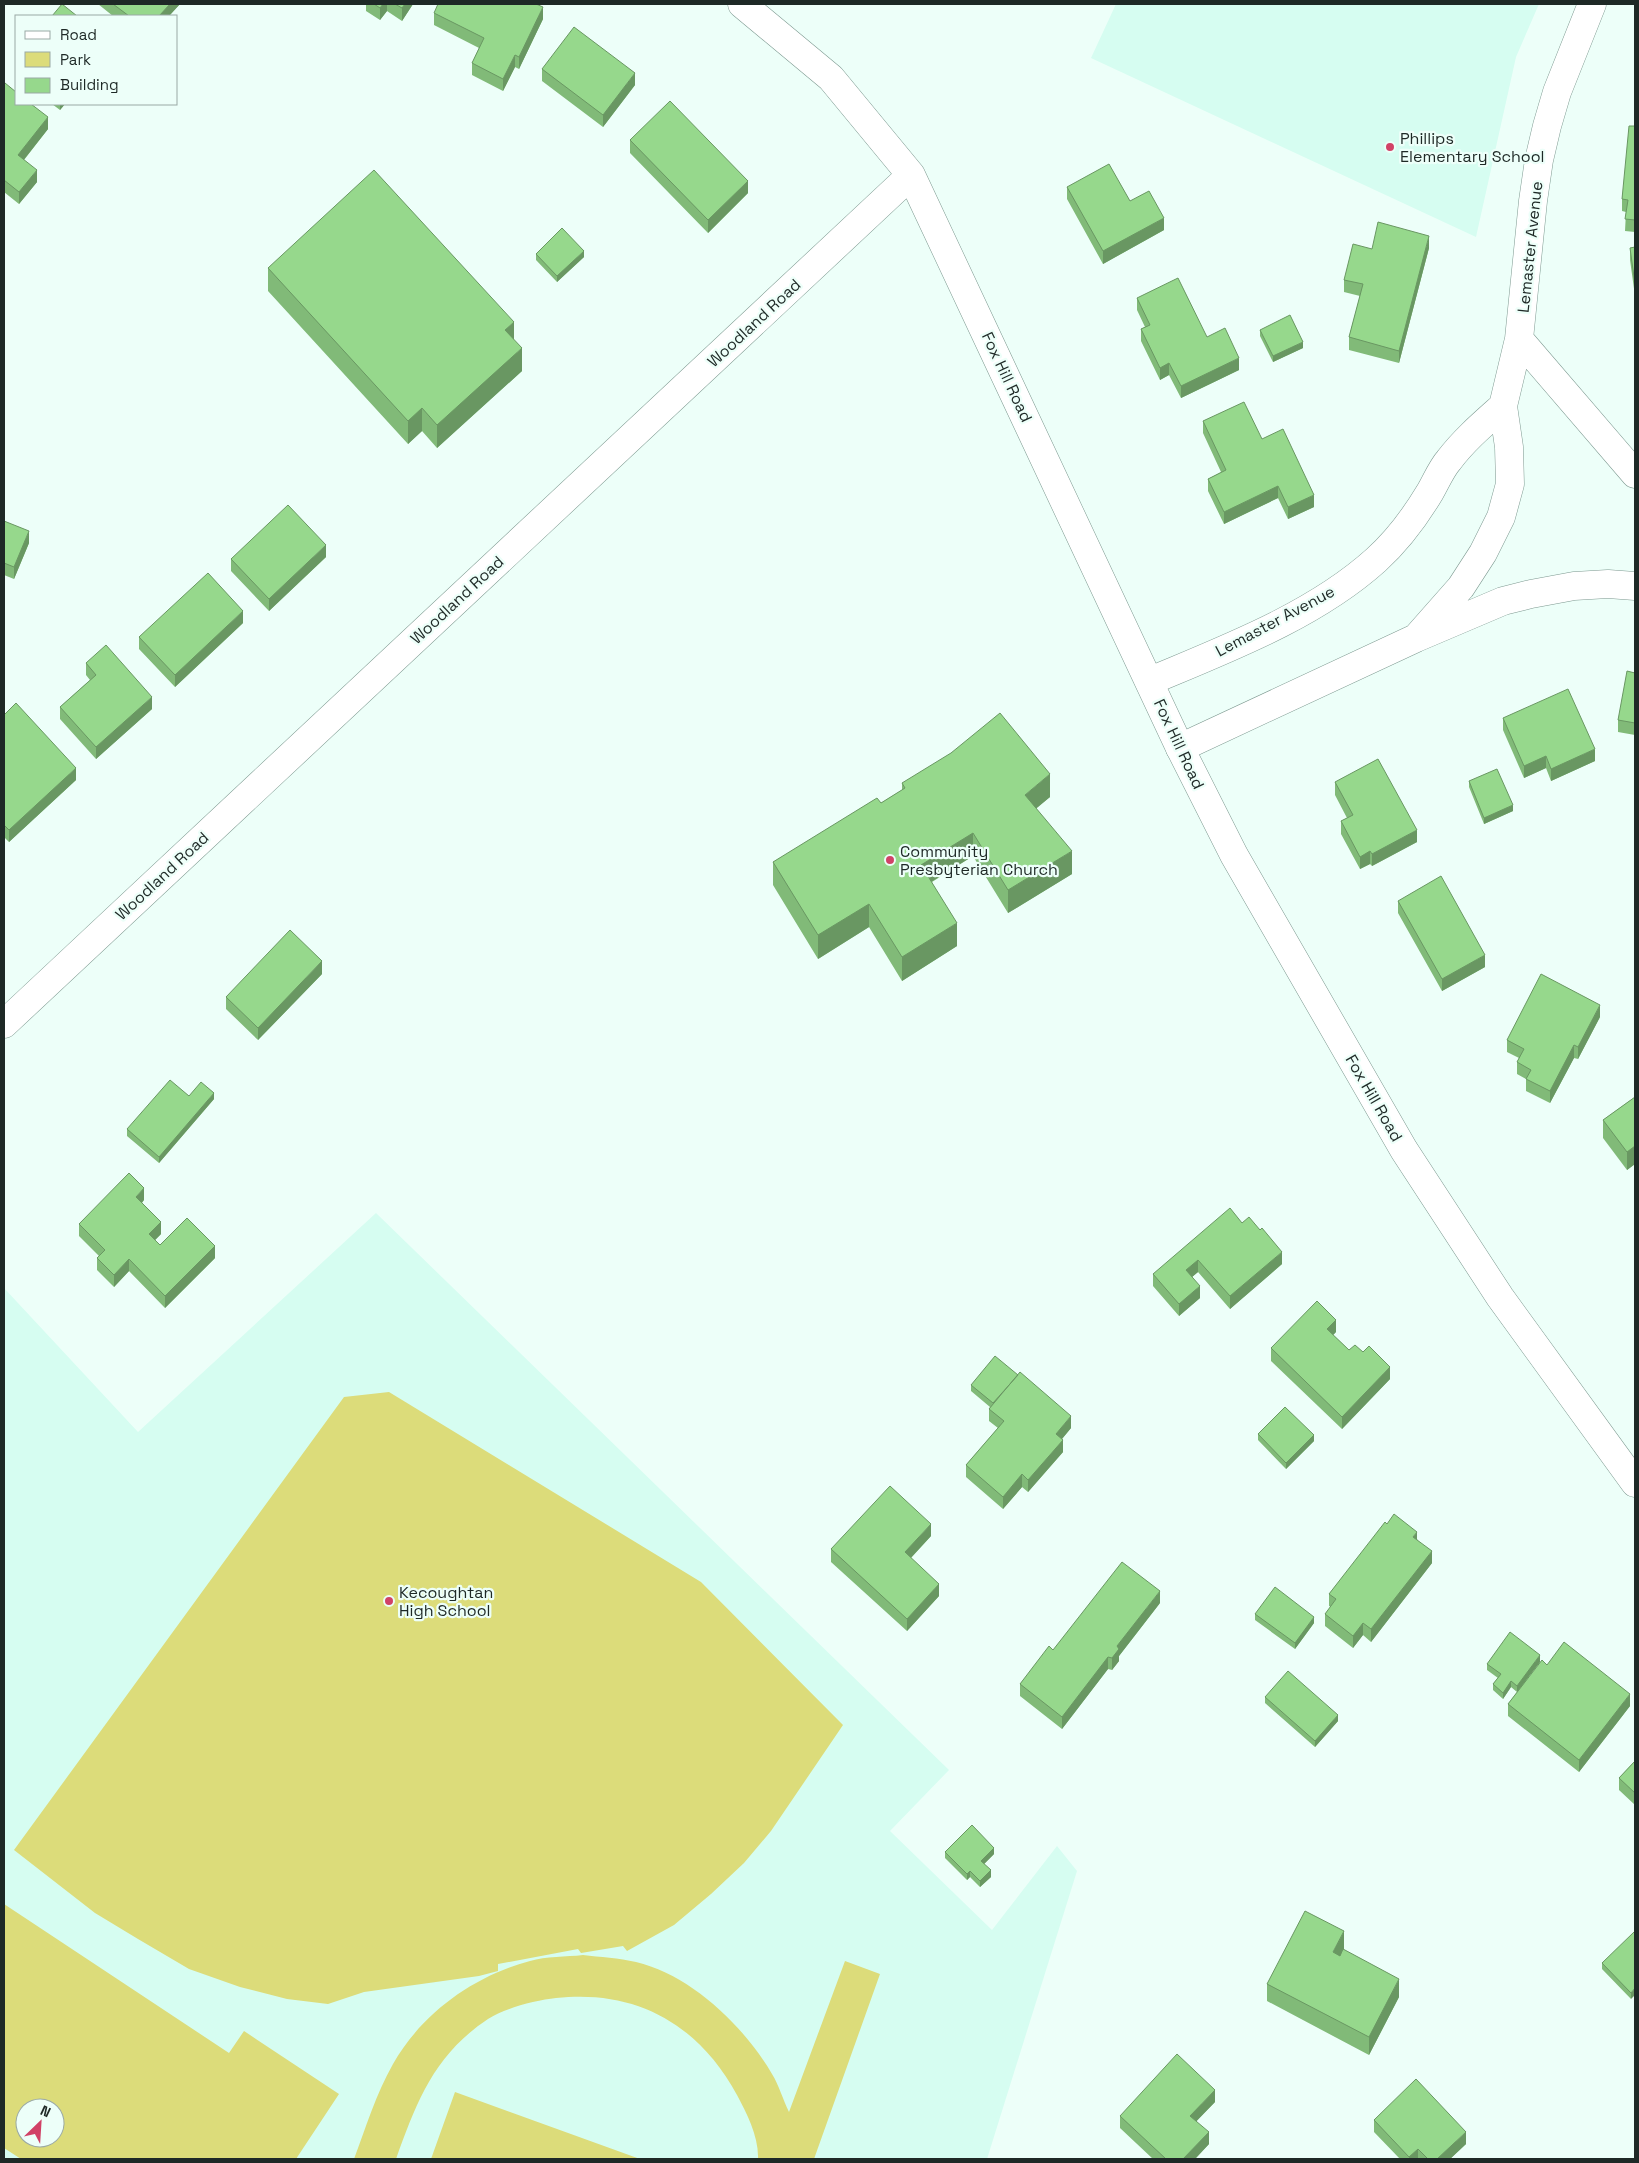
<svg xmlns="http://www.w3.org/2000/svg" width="1639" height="2163" viewBox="0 0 1639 2163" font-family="'Space Grotesk',sans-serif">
<rect width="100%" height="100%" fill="#edfff9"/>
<path fill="#d6fdf1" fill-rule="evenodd" d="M1116,4H1539L1516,57L1476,237L1091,58Z
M376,1213L949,1770L890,1831L992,1930L1057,1846L1077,1871L987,2159H4V1288L138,1432ZM25,2108H55V2138H25Z"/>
<path fill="#dcdc7a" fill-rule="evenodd" d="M389,1392L701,1582L843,1725L771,1831L744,1863L711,1894L674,1925L627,1951L623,1946L581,1953L578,1949L498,1964V1971L479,1976L364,1992L328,2004L287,1999L240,1987L189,1969L138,1939L95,1913L14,1850L344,1397Z
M4,1904L229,2053L244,2031L339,2094L296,2159H21L4,2148ZM25,2108H55V2138H25Z
M583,1955C600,1957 619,1958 636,1962C691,1975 744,2026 772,2074C779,2085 783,2100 789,2112L845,1961L880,1974L814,2159H758C759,2137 747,2114 737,2095C699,2025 637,1989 556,1998C536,2000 505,2008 488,2019C434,2055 417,2101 396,2159H354C366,2127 376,2094 393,2064C422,2013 474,1976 530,1961C546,1956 566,1957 583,1955Z
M455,2092L640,2159H431Z"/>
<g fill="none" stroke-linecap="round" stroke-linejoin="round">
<g stroke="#7d9990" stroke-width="29">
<path id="street" d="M1519,339L1635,474
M1416,638L1461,587L1483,553L1501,517L1510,484L1509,447L1503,406L1519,339L1533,201L1539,160L1547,126L1557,92L1592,4
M1150,681C1226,649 1314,616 1376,560C1397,541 1415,517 1430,492C1436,482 1441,469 1449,460C1464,440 1484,423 1503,406
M1180,748L1416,638L1503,601L1531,594L1574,586L1608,584L1635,586"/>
</g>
<g stroke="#7d9990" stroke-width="29">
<path id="secondary" d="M742,4L831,78L911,175L1180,748L1234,855L1404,1150L1500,1297L1635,1483
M4,1024L911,175"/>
</g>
<use href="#street" stroke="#fff" stroke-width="28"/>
<use href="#secondary" stroke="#fff" stroke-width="28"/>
</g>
<path fill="#81ba78" d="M98,4H180L169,16H113Z
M366,4H413L402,21L387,11L380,20L366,11Z
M434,13L543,19L519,69L515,67L503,91L472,75V63L479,48L434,25Z
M16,61V75L15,74V62Z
M542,69L635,85L603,127L542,81Z
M4,85L48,129L24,160L37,182L19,204L4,192Z
M52,104H65L60,110Z
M1635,126V232L1625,231L1626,212L1622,211V199Z
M630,140L748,193L708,233L630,153Z
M1067,187L1130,201L1164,230L1103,264L1067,199Z
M1635,247V296L1630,260V248Z
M1429,248L1399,363L1349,350V337L1360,296L1344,292V280L1372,249Z
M536,254L584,257L557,282L536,260Z
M268,268L514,340L522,371L437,448L422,431L408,444L268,291Z
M1137,298L1207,337L1239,370L1181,398L1169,375L1160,380L1141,341V329L1145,327L1137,310Z
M1260,330L1303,348L1273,362L1260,336Z
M1203,421L1262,439L1314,507L1288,519L1278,498L1224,524L1208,491V479L1221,472L1203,433Z
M4,521L29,543L14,579L4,575Z
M326,557L269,611L231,571V559Z
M243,623L175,687L139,649V637Z
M86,663L152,709L96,759L60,719V707L90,680L86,675Z
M1635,673V735L1618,732V720Z
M4,715L76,780L9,842L4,837Z
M1503,718L1595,761L1551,781L1546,768L1524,778L1503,730Z
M1469,781L1513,811L1484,824L1469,787Z
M1335,782L1417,842L1372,866L1370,864L1360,869L1341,834V821L1347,818L1335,795Z
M902,783L1050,797L1036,808L1072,874L1008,913L973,856L932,882L957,946L902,981L869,927L818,959L773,885V862L881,803L902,790Z
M1398,901L1485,967L1442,991L1398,913Z
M322,974L258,1040L226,1009V997Z
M1600,1017L1578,1059L1574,1058L1550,1103L1526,1091V1079L1517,1074V1062L1519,1058L1507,1052V1040Z
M189,1096L214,1099L159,1163L127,1136V1129Z
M1635,1097V1164L1627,1170L1603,1138V1120Z
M144,1200L142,1203L161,1234L155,1240L160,1245L215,1258L165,1308L129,1271L114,1287L97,1270V1258L99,1256L79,1236V1224Z
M1242,1223L1282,1264L1230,1309L1198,1272L1192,1277L1200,1298L1179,1316L1153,1286V1274Z
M1336,1332L1333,1335L1349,1350L1390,1379L1342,1429L1271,1361V1348Z
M971,1385L1071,1428L1062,1439L1063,1452L1028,1492L1022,1487L1003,1509L966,1477V1465L998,1428L989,1421V1409L990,1407L971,1391Z
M1258,1434L1314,1441L1286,1469L1258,1440Z
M1387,1524L1417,1539L1432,1563L1371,1642L1363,1635L1353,1648L1325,1626V1614L1331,1607L1329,1606V1594Z
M931,1536L911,1558L939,1596L907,1631L831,1562V1549Z
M1160,1603L1119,1656V1661L1112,1670L1108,1669L1062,1729L1020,1696V1684L1053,1650Z
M1255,1614L1314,1623L1295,1649L1255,1620Z
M1540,1662L1526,1680L1547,1665L1630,1706L1579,1772L1508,1716V1704L1517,1692L1511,1687L1503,1699L1493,1690V1684L1498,1678L1487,1670V1664Z
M1265,1697L1338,1721L1315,1747L1265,1703Z
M1635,1761V1805L1619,1790V1778Z
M945,1852L994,1854L984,1864L991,1877L980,1887L970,1877L967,1880L945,1858Z
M1635,1934L1631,1999L1602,1969V1963Z
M1344,1950L1399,1997L1369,2055L1267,2001V1984Z
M1215,2102L1196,2121L1209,2144L1195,2159H1153L1120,2128V2116Z
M1374,2120L1466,2144L1450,2159H1400L1374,2132Z"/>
<path fill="#699762" d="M170,4H180L169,16H159Z
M383,4H387V11L380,20V8Z
M405,4H413L402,21V8Z
M543,7V19L519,69V57Z
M515,55V67L503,91V79Z
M635,73V85L603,127V115Z
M60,104H65L60,110Z
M48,117V129L18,167V155Z
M37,170V182L19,204V192Z
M748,181V193L708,233V220Z
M1164,218V230L1103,264V251Z
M1429,236V248L1399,363V351Z
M584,251V257L557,282V276Z
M514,322V346L505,330Z
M1303,342V348L1273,362V356Z
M522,348V371L437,448V425Z
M1239,358V370L1181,398V386Z
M1169,363V375L1160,380V368Z
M422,408V431L408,444V421Z
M1278,486V498L1224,524V512Z
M1314,495V507L1288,519V507Z
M29,531V543L14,579V567Z
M326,545V557L269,611V599Z
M243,611V623L175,687V675Z
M152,697V709L96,759V747Z
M1595,749V761L1551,781V769Z
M1546,756V768L1524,778V766Z
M76,768V780L9,842V830Z
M1050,774V797L1025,818V795Z
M1513,805V811L1484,824V818Z
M1417,830V842L1372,866V854Z
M973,833V856L921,888V865Z
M1072,851V874L1008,913V890Z
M1370,851V864L1360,869V857Z
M869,904V927L818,959V935Z
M957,923V946L902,981V957Z
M1485,955V967L1442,991V979Z
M322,961V974L258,1040V1028Z
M1600,1005V1017L1578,1059V1047Z
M1574,1045V1058L1550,1103V1091Z
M214,1093V1099L159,1163V1157Z
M1635,1146V1164L1627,1170V1152Z
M144,1188V1200L136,1209V1197Z
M161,1222V1234L149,1246V1234Z
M215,1246V1258L165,1308V1296Z
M1282,1252V1264L1230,1309V1296Z
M129,1259V1271L114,1287V1275Z
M1198,1260V1272L1186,1282V1270Z
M1200,1286V1298L1179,1316V1304Z
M1336,1320V1332L1327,1341V1329Z
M1390,1367V1379L1342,1429V1417Z
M1071,1416V1428L1056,1446V1434Z
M1314,1435V1441L1286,1469V1463Z
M1063,1440V1452L1028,1492V1480Z
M1022,1474V1487L1003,1509V1497Z
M931,1524V1536L905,1564V1552Z
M1417,1532V1544L1413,1537Z
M1432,1551V1563L1371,1642V1629Z
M939,1584V1596L907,1631V1619Z
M1160,1591V1603L1119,1656V1661L1112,1670V1658L1117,1646Z
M1314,1617V1623L1295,1649V1643Z
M1363,1623V1635L1353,1648V1636Z
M1540,1655V1662L1517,1692V1686Z
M1108,1657V1669L1062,1729V1717Z
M1511,1681V1687L1503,1699V1693Z
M1630,1694V1706L1579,1772V1760Z
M1338,1715V1721L1315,1747V1741Z
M994,1848V1854L981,1867V1861Z
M991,1870V1877L980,1887V1881Z
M970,1871V1877L967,1880V1874Z
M1344,1931V1949L1333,1970V1952Z
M1399,1979V1997L1369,2055V2037Z
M1635,1988V1995L1631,1999V1993Z
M1215,2090V2102L1190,2128V2116Z
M1209,2132V2144L1195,2159H1183Z
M1466,2132V2144L1450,2159H1437Z
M1418,2149V2159H1409V2157Z"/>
<path fill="#96d88c" stroke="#699762" d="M62,4L77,16H52Z
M113,4H170L159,16H129Z
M374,4H383L380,8Z
M395,4H405L402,8Z
M438,4H536L543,7L519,57L515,55L503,79L472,63L484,38L434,13Z
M574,27L635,73L603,115L542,69Z
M5,83L16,92V104H31L48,117L18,155L37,170L19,192L4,180V85Z
M670,101L748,181L708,220L630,140Z
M1629,126H1635V220L1625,219L1628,200L1622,199Z
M1109,164L1130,201L1149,191L1164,218L1103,251L1067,187Z
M374,170L514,322L505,330L522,348L437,425L422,408L408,421L268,268Z
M1378,222L1429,236L1399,351L1349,337L1363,284L1344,280L1353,244L1372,249Z
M562,228L584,251L557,276L536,254Z
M1635,247V284L1630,248Z
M1178,278L1207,337L1225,328L1239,358L1181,386L1169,363L1160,368L1141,329L1150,325L1137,298Z
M1290,315L1303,342L1273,356L1260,330Z
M1244,402L1262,439L1283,429L1314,495L1288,507L1278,486L1224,512L1208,479L1226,470L1203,421Z
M288,505L326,545L269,599L231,559Z
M4,521L29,531L14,567L4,563Z
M208,573L243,611L175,675L139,637Z
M106,645L152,697L96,747L60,707L96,675L86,663Z
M1627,671L1635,673V723L1618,720Z
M1568,689L1595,749L1551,769L1546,756L1524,766L1503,718Z
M16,703L76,768L9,830L4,825V715Z
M1000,713L1050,774L1025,795L1072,851L1008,890L973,833L921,865L957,923L902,957L869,904L818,935L773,862L877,798L881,803L905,788L902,783L951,753Z
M1378,759L1417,830L1372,854L1370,851L1360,857L1341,821L1353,815L1335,782Z
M1497,769L1513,805L1484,818L1469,781Z
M1441,876L1485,955L1442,979L1398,901Z
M290,930L322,961L258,1028L226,997Z
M1541,974L1600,1005L1578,1047L1574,1045L1550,1091L1526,1079L1531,1070L1517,1062L1524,1049L1507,1040Z
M170,1080L189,1096L201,1082L214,1093L159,1157L127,1129Z
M1635,1097V1146L1627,1152L1603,1120Z
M129,1173L144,1188L136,1197L161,1222L149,1234L160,1245L187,1218L215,1246L165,1296L129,1259L114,1275L97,1258L105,1250L79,1224Z
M1230,1208L1242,1223L1249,1217L1260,1230L1262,1228L1282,1252L1230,1296L1198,1260L1186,1270L1200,1286L1179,1304L1153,1274Z
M1317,1301L1336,1320L1327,1329L1349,1350L1355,1345L1363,1352L1369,1346L1390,1367L1342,1417L1271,1348Z
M995,1356L1018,1375L993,1403L971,1385Z
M1020,1372L1071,1416L1056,1434L1063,1440L1028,1480L1022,1474L1003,1497L966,1465L1004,1421L989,1409Z
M1285,1407L1314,1435L1286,1463L1258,1434Z
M890,1486L931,1524L905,1552L939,1584L907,1619L831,1549Z
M1394,1514L1417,1532L1413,1537L1432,1551L1371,1629L1363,1623L1353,1636L1325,1614L1336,1599L1329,1594L1385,1522L1387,1524Z
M1122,1562L1160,1591L1117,1646L1119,1649L1112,1658L1108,1657L1062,1717L1020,1684L1049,1646L1053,1650Z
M1275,1587L1314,1617L1295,1643L1255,1614Z
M1510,1632L1540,1655L1517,1686L1511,1681L1503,1693L1493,1684L1501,1674L1487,1664Z
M1564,1642L1630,1694L1579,1760L1508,1704L1542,1660L1547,1665Z
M1288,1671L1338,1715L1315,1741L1265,1697Z
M1635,1761V1793L1619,1778Z
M972,1825L994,1848L981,1861L991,1870L980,1881L970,1871L967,1874L945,1852Z
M1305,1911L1344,1931L1333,1952L1340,1956L1343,1949L1399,1979L1369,2037L1267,1984Z
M1634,1932L1635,1934V1988L1631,1993L1602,1963Z
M1177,2054L1215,2090L1190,2116L1209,2132L1183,2159H1166L1120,2116Z
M1416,2079L1466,2132L1437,2159H1428L1418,2149L1409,2157L1374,2120Z"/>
<g fill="#d14267" stroke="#edfff9" stroke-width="2">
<circle cx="1390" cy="147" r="5"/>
<circle cx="890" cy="860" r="5"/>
<circle cx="389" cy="1601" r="5"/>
</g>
<g text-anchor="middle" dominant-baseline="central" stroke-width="4.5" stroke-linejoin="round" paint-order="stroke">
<g font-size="16" fill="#1e2926" stroke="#edfff9" text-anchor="start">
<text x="1400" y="138">Phillips<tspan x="1400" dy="18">Elementary School</tspan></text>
<text x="900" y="851">Community<tspan x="900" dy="18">Presbyterian Church</tspan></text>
<text x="399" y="1592">Kecoughtan<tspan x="399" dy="18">High School</tspan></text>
</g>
<g font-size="16" fill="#1e2926" stroke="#edfff9">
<text transform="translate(1530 247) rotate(-84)">Lemaster Avenue</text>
<text transform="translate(754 323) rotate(-43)">Woodland Road</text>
<text transform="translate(1007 377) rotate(65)">Fox Hill Road</text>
<text transform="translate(457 600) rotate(-43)">Woodland Road</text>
<text transform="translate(1275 621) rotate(-28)">Lemaster Avenue</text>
<text transform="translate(1179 744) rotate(65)">Fox Hill Road</text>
<text transform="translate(162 876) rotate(-43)">Woodland Road</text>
<text transform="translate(1374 1098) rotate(60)">Fox Hill Road</text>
</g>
</g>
<rect width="1639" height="2163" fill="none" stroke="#1e2926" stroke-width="10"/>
<rect x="15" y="15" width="162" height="90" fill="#edfff9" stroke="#9aa9a5"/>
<rect x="25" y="31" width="25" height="8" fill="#ffffff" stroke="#9aa9a5"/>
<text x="60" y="40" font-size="15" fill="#1e2926">Road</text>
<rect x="25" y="52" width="25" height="15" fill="#dcdc7a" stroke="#9aa9a5"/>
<text x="60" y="65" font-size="15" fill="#1e2926">Park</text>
<rect x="25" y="78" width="25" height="15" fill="#96d88c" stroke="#9aa9a5"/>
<text x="60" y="90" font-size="15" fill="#1e2926">Building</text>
<g transform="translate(40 2123) rotate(25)"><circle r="24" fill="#edfff9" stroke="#9aa9a5"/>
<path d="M0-4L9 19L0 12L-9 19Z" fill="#d14267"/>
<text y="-8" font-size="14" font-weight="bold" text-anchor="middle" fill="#1e2926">N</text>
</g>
</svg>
